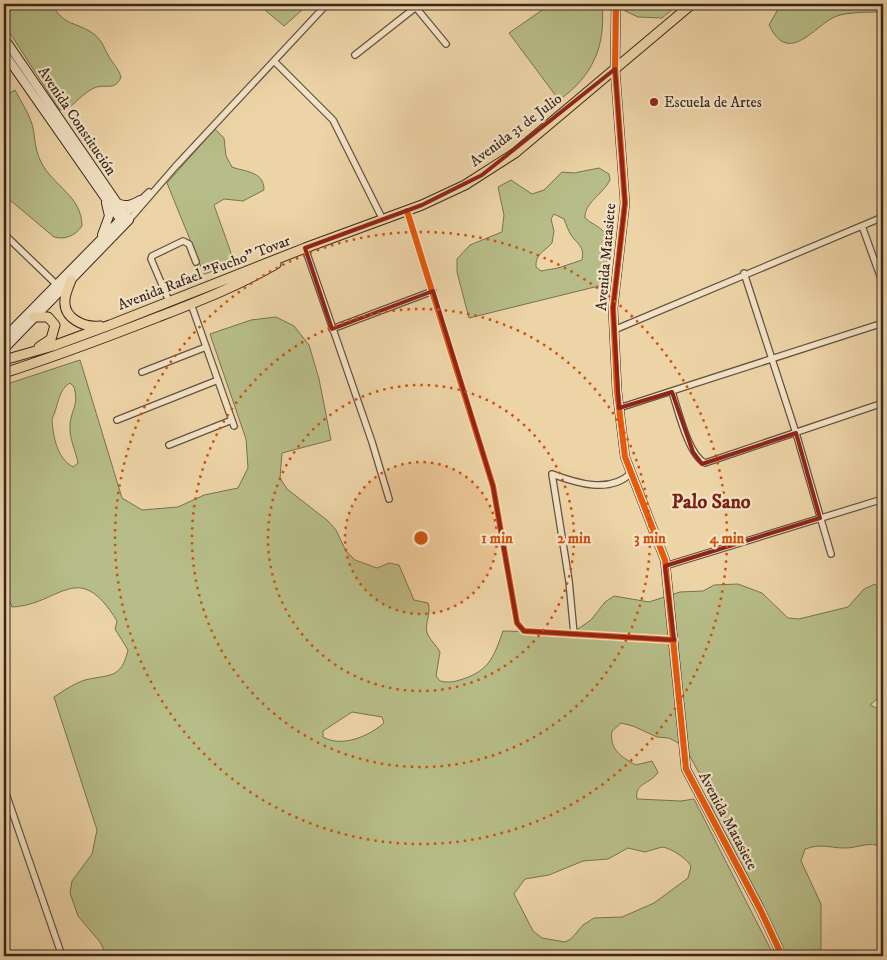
<svg xmlns="http://www.w3.org/2000/svg" width="887" height="960" viewBox="0 0 887 960" font-family="'IM FELL DW Pica',serif">
<rect width="100%" height="100%" fill="#edd4a7"/>
<filter id="stains"><feTurbulence type="fractalNoise" baseFrequency=".004" numOctaves="4"/><feColorMatrix values="0 0 0 0 .2 0 0 0 0 .09 0 0 0 0 .02 0 0 0 .5 -.17"/></filter>
<radialGradient id="worn" r=".72"><stop offset=".6" stop-color="#630" stop-opacity="0"/><stop offset="1" stop-color="#630" stop-opacity=".3"/></radialGradient>
<path fill="#b7bd88" stroke="#777254" fill-rule="evenodd" d="M4,4H52C64,26 73,21 91,32C103,39 104,50 111,60C115,66 119,70 121,77C115,92 105,83 94,88C83,93 74,105 64,111L59,109L4,24Z
M304,4L302,10L284,26L259,5Z
M551,4H602C606,46 593,76 559,100L509,33Z
M622,4H679L662,18L638,17L625,11Z
M781,4H883V12C871,12 848,12 837,16C816,23 789,68 769,25Z
M15,90C20,100 27,110 31,121C36,134 33,146 41,162C53,186 82,196 82,226C75,236 65,240 54,237L4,195V97Z
M215,129L224,138L226,156L232,167C245,172 264,171 264,190L243,201L224,199L214,205L235,264L204,274L167,183Z
M599,168L609,174L610,180C603,194 584,203 585,218C590,223 599,226 604,232C613,246 607,269 607,284L469,318L457,272V259L470,245L502,232L504,215L498,187L511,180L532,194L544,190L562,172L574,173ZM554,214L564,219C566,224 568,230 571,235C577,244 585,246 582,260L558,268L541,271L536,267C535,254 544,252 552,243L554,231L551,219Z
M276,317L294,326L309,345L319,379L331,440L282,453L280,478L287,489L328,521L336,530L346,551L355,560L377,568L389,563L399,565L414,600L428,603C432,614 423,625 428,635C431,641 437,646 440,652L436,676L440,681C449,683 454,682 463,679C490,670 494,656 503,631L572,633L591,620L605,602L614,596L649,602L680,592L703,591L714,585L738,584L762,593L788,618L799,619L848,607L864,589L875,584L883,590V700L877,699L870,705L883,711V857L877,845C864,843 857,848 845,848C829,848 822,843 805,849L801,861L821,904V956H783L715,819L707,787L684,746L669,738L657,737L633,726L621,723L612,731C609,749 621,757 636,765L652,761L658,772C652,784 634,782 637,799L681,801L694,799L774,956H107L100,942L78,916L70,893L72,881L92,854L97,830L54,697C63,691 75,683 85,680C109,674 121,680 128,650L115,629L117,621C78,557 60,605 12,607L4,586V385L80,360L122,498L142,510L178,507L204,495L238,488L248,468L246,439L210,334L251,320ZM70,383L74,387C80,407 69,411 70,429C70,440 76,452 78,463L73,467C57,458 53,437 52,419C58,408 58,389 70,383ZM352,712L382,717L384,723C369,736 342,748 323,737V731ZM662,847C671,848 686,858 691,866L688,878L654,903L622,917L594,918L583,925L571,939L565,942L542,938L533,931L514,894L525,879L549,875L583,861L608,859L628,848L645,852Z"/>
<g fill="none" stroke-linecap="round" stroke-linejoin="round">
<g stroke="#645241" stroke-width="8">
<path id="street" d="M413,4L446,44
M355,55L416,7
M274,61L333,120L383,220
M407,211L493,486L517,623L524,631L674,640
M125,215L149,192
M129,220L175,167L327,4
M862,226L883,284
M4,234L56,284
M305,248L372,442L389,499
M744,273L796,433L831,554
M169,301L151,259L152,256L183,241L189,244L196,262
M191,304L234,426
M332,329L433,291
M614,330L883,217
M142,372L206,347
M672,392C678,409 688,455 705,463L883,403
M619,408L883,323
M117,420L218,380
M169,445L232,420
M665,566L883,499
M574,634L569,581L552,474C576,483 610,494 631,473
M4,788L62,956"/>
</g>
<g stroke="#37271f" stroke-width="10">
<path id="secondary" d="M616,4L615,69L625,203L613,308L617,391L625,457L665,560L686,769L760,909L782,956
M4,38L129,220L4,349
M4,53L124,225
M117,203C126,207 131,205 140,200
M102,235L109,216L106,203
M4,338L124,216"/>
</g>
<g stroke="#37271f" stroke-width="11">
<path id="primary" d="M71,280C69,286 65,294 65,300C63,318 84,328 100,326
M34,317H48L55,325L51,339L39,347
M4,360L53,346L110,325L305,248L422,205L465,185L515,153L692,4
M4,373C56,356 107,337 158,317C199,301 238,286 276,264"/>
</g>
<use href="#street" stroke="#f3e3c6" stroke-width="5.5"/>
<use href="#secondary" stroke="#f3e3c6" stroke-width="8"/>
<use href="#primary" stroke="#edd4a7" stroke-width="9"/>
<g stroke="#f3e3c6" stroke-width="9">
<path id="cycleway" d="M616,4L615,69L625,203L613,308L617,391L625,457L665,560L686,769L760,909L782,956
M407,211L493,486L517,623L524,631L674,640"/>
</g>
<use href="#cycleway" stroke="#e8590c" stroke-width="6"/>
</g>
<path fill="none" stroke="#8f2418" stroke-width="4" stroke-linejoin="round" d="M615,69L625,203L613,308L619,408L672,392L693,452L702,464L796,433L820,518L665,566L674,640L524,631L517,623L493,486L433,291L332,329L305,248L422,205L482,175Z"/>
<circle cx="421" cy="538" r="76" fill="#cd520f" fill-opacity=".12"/>
<g fill="none" stroke="#cd520f" stroke-width="2.5" stroke-dasharray="2.5 5">
<circle cx="421" cy="538" r="76"/>
<circle cx="421" cy="538" r="153"/>
<circle cx="421" cy="538" r="229"/>
<circle cx="421" cy="538" r="306"/>
</g>
<circle fill="#8f2418" stroke="#f3e3c6" stroke-width="2" cx="654" cy="102" r="5"/>
<g text-anchor="middle" dominant-baseline="central" stroke-width="4.5" stroke-linejoin="round" paint-order="stroke">
<g font-size="15" fill="#37271f" stroke="#f3e3c6" text-anchor="start">
<text x="664" y="102">Escuela de Artes</text>
</g>
<g font-size="15" fill="#37271f" stroke="#f3e3c6">
<text transform="translate(77 121) rotate(56)">Avenida Constitución</text>
<text transform="translate(516 130) rotate(-37)">Avenida 31 de Julio</text>
<text transform="translate(606 257) rotate(-85)">Avenida Matasiete</text>
<text transform="translate(204 273) rotate(-21)">Avenida Rafael "Fucho" Tovar</text>
<text transform="translate(728 821) rotate(62)">Avenida Matasiete</text>
</g>
<g font-size="20" font-weight="bold" fill="#7a1f14" stroke="#f3e3c6">
<text x="711" y="502">Palo Sano</text>
</g>
</g>
<circle cx="421" cy="538" r="8" fill="#cd520f" stroke="#f3e3c6" stroke-width="2.5"/>
<g font-size="15" text-anchor="middle" font-weight="bold" fill="#cd520f" stroke="#f3e3c6" stroke-width="4.5" stroke-linejoin="round" paint-order="stroke">
<text x="497" y="543">1 min</text>
<text x="574" y="543">2 min</text>
<text x="650" y="543">3 min</text>
<text x="727" y="543">4 min</text>
</g>
<rect width="887" height="960" fill="none" stroke="#edd4a7" stroke-width="20"/>
<rect x="5" y="5" width="877" height="950" fill="none" stroke="#37271f" stroke-width="2.5"/>
<rect x="10" y="10" width="867" height="940" fill="none" stroke="#37271f"/>
<rect width="100%" height="100%" filter="url(#stains)"/>
<rect width="100%" height="100%" fill="url(#worn)"/>
</svg>
